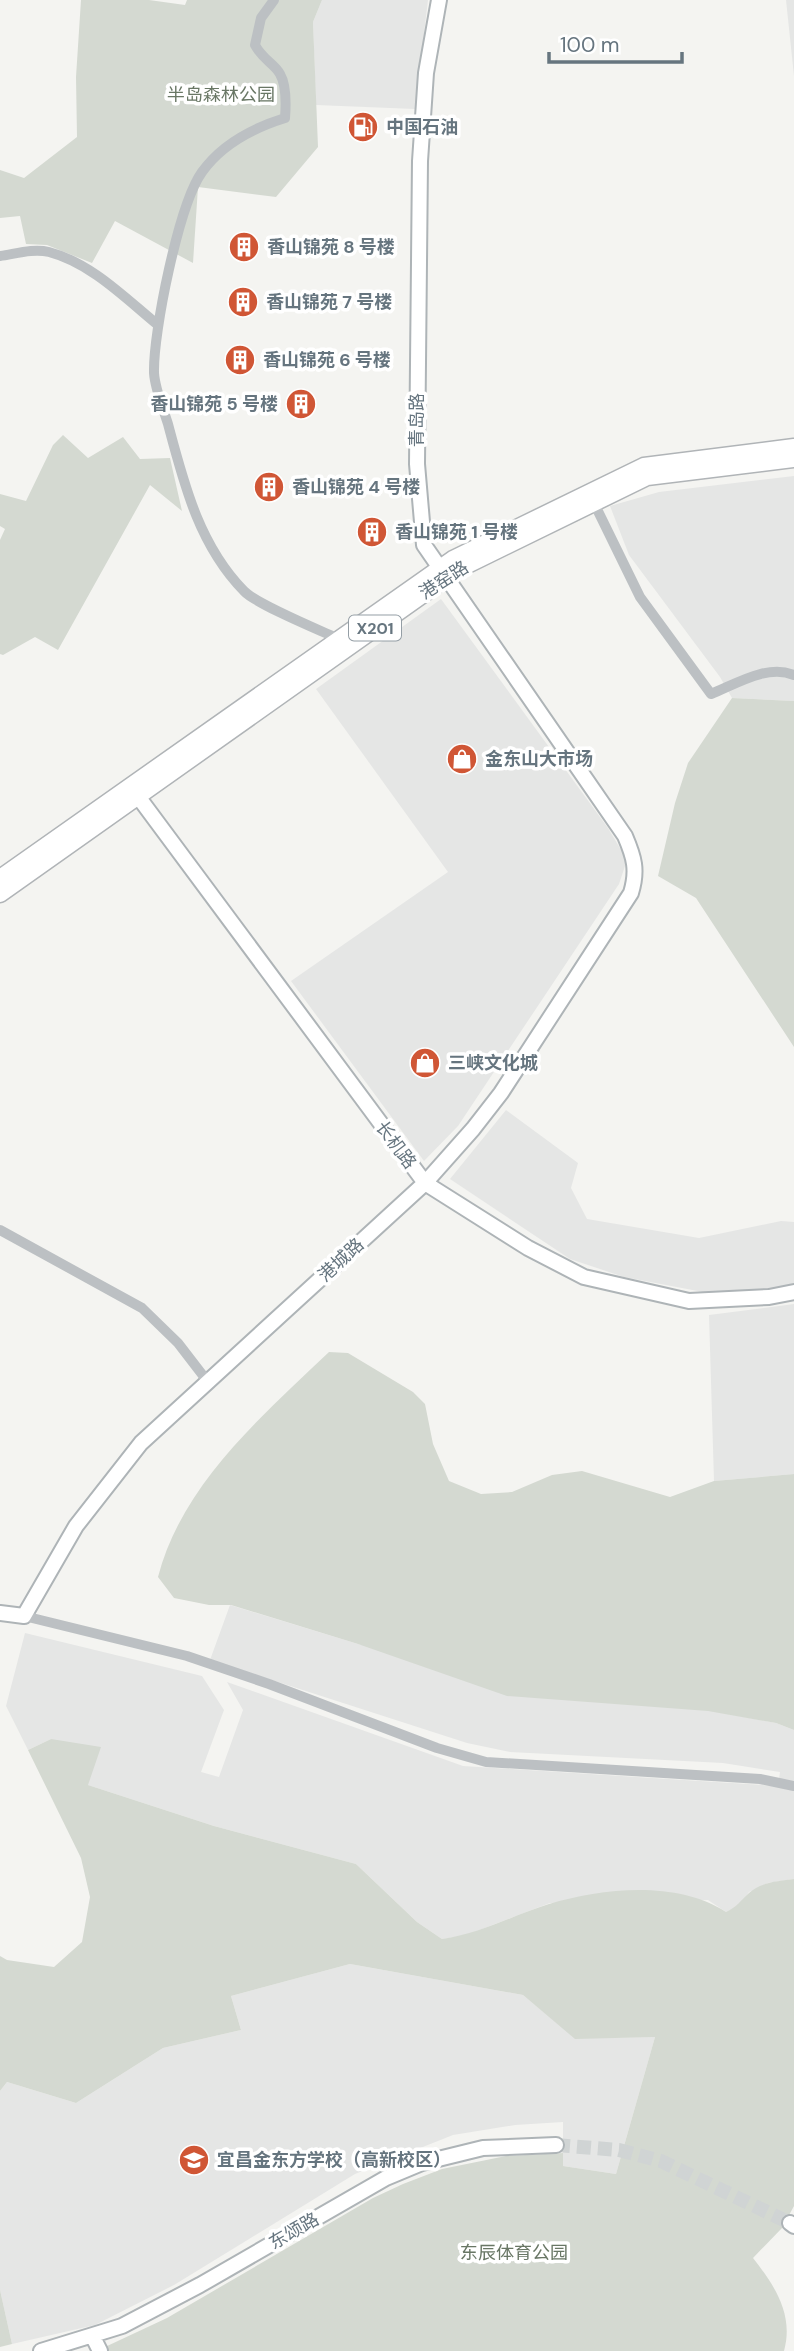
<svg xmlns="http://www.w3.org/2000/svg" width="794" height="2351" viewBox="0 0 794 2351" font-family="'DM Sans','Noto Sans SC',sans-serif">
<rect width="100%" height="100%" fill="#f4f4f1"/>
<path fill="#e5e6e5" d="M322,0H428L415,109L316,105L313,22Z
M786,0H794V76Z
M794,476V701L732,698L720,677L629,555L610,506L659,492Z
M441,599L608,828L627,860L619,884L458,1126L424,1161L291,981L448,872L316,689Z
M506,1110L578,1163L571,1188L587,1219L699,1238L781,1221L794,1222V1283L767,1290L703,1292L624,1277L570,1259L450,1179Z
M794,1304V1474L714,1481L709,1315Z
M230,1605L358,1644L776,1723L794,1730V1879L768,1883L749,1892L739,1906L726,1912L708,1900L550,1903L464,1936L442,1939L417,1922L356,1864L214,1826L88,1785L51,1739L28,1750L6,1706L25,1633L202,1676L224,1710L201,1772L219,1777L243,1710L227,1682L463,1766L778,1786L780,1772L723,1763L510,1752L467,1743L210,1660Z
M350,1964L523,1995L575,2038L655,2037L616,2174L563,2166V2122L515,2125L453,2135L355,2174L174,2285L95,2325L12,2344L0,2290V2091L7,2082L76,2103L163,2048L241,2030L231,1996Z"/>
<path fill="#d4d9d1" d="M81,0H149L185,5L187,0H322L313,22L318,147L276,197L198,187L193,263L115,221L92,263L47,245L26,244L20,216L0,218V170L24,178L77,137L76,77Z
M63,435L88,458L123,437L140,459L170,458L182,511L150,485L58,650L35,637L3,655L0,654V540L5,529L0,526V494L26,501L53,445Z
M732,698L794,701V1047L696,898L658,876L675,803L688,763Z
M329,1352L348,1353L413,1392L425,1404L433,1444L449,1481L481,1494L512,1492L552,1475L582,1471L670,1497L714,1481L794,1474V1730L776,1723L708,1711L507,1696L358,1644L231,1605H209L174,1598L158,1577C182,1484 262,1416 329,1352Z
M51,1739L101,1747L88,1785L214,1826L356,1864L417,1922L442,1939C480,1934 513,1915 549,1904C603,1888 677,1880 726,1912C737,1907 740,1901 749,1893C761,1882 779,1881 794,1879V2206L782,2228L753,2258C775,2286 794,2315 784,2351H108L105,2347L167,2318L373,2198L403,2184L442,2169L506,2156L563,2153V2166L616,2174L655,2037L575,2039L523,1995L350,1964L231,1996L241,2030L163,2048L76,2103L7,2082L0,2091V1956L7,1960L54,1967L82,1942L90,1897L81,1858L28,1750Z
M0,2290L12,2344L0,2347Z"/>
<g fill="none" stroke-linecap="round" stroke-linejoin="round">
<path stroke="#d0d4d4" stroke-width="14" stroke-dasharray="14 7" stroke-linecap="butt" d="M556,2145L619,2150L661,2161L790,2223"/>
<g stroke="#aeb4b7" stroke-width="18">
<path id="secondary" d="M131,787L425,1183L528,1248L584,1277L689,1301L769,1297L794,1292
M0,1613L24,1616L76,1526L141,1443L425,1183L473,1129L501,1093L631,893C638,870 634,857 625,836L424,545L417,464L420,161L426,73L439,0
M790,2223L794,2226
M93,2337L100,2351
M41,2351L122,2326L200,2285L386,2178L422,2163L483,2148L556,2145"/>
</g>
<g stroke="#b0b4b7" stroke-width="19">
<path id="primary" d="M0,878L453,559L644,466L794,447
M0,894L459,569L647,477L794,459"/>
</g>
<path stroke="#bcc0c3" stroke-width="10" d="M274,0L261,18L255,45C263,60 275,64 280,74C287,86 286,105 285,118C253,128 222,144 202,172C179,204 153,332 154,373C155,389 163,408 168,424C184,484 199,545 244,591C256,604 319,630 339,639
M0,256C15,254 33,248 49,252C91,263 125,298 158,325
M594,503L640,597L711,694C736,684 767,664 794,675
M0,1230L142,1308L178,1343L208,1382
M24,1616L187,1656L269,1684L437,1748L486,1762L760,1779L794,1786"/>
<use href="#secondary" stroke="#fff" stroke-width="14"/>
<use href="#primary" stroke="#fff" stroke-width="16"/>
</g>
<defs>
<g id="fuel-disc" transform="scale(1.575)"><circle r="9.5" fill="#d05635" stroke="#fff"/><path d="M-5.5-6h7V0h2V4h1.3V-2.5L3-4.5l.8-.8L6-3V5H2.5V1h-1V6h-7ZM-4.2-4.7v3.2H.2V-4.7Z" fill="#fff"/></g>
<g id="building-disc" transform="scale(1.575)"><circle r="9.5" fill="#d05635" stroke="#fff"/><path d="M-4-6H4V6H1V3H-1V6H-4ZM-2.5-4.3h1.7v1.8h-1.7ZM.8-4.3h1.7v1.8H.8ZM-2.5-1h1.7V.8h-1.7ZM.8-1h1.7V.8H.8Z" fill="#fff"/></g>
<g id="shop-disc" transform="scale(1.575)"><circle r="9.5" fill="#d05635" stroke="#fff"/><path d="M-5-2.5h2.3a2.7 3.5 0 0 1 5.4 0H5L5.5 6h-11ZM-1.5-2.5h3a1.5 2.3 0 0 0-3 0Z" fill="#fff"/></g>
<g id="school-disc" transform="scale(1.575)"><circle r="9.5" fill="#d05635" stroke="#fff"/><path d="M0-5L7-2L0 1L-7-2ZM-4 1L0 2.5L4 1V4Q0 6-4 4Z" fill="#fff"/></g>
</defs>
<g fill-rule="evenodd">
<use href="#fuel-disc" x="363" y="127"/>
<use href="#building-disc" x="244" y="247"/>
<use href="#building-disc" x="243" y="302"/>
<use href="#building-disc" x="240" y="360"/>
<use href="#building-disc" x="301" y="404"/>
<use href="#building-disc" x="269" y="487"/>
<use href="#building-disc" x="372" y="532"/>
<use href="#shop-disc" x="462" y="759"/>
<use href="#shop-disc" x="425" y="1063"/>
<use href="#school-disc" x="194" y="2160"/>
</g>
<g text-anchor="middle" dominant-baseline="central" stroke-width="7" stroke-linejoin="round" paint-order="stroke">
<rect fill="#fff" stroke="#949ea5" stroke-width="2" x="349" y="615.5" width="52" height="25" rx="5"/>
<g font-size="16" font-weight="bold" fill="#66757f">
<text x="375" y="628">X201</text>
</g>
<g font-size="18" fill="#697765" stroke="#fff">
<text x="221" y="95">半岛森林公园</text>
<text x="514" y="2253">东辰体育公园</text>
</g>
<g font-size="18" font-weight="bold" fill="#66757f" stroke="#fff" text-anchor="start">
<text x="386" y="127">中国石油</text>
<text x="267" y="247">香山锦苑 8 号楼</text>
<text x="266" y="302">香山锦苑 7 号楼</text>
<text x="263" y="360">香山锦苑 6 号楼</text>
<text x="278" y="404" text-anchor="end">香山锦苑 5 号楼</text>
<text x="292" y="487">香山锦苑 4 号楼</text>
<text x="395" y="532">香山锦苑 1 号楼</text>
<text x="485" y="759">金东山大市场</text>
<text x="448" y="1063">三峡文化城</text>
<text x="217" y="2160">宜昌金东方学校（高新校区）</text>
</g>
<g font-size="18" fill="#66757f" stroke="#fff">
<text transform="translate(417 420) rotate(-90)">青岛路</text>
<text transform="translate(444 580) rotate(-33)">港窑路</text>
<text transform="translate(396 1145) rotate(53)">长机路</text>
<text transform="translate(341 1260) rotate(-43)">港城路</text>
<text transform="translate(294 2231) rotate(-30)">东颂路</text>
</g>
</g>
<path d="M549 52v10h133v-10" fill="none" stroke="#66757f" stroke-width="3.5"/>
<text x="560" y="52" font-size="21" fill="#66757f" stroke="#ffffff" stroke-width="5" paint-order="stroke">100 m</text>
</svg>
